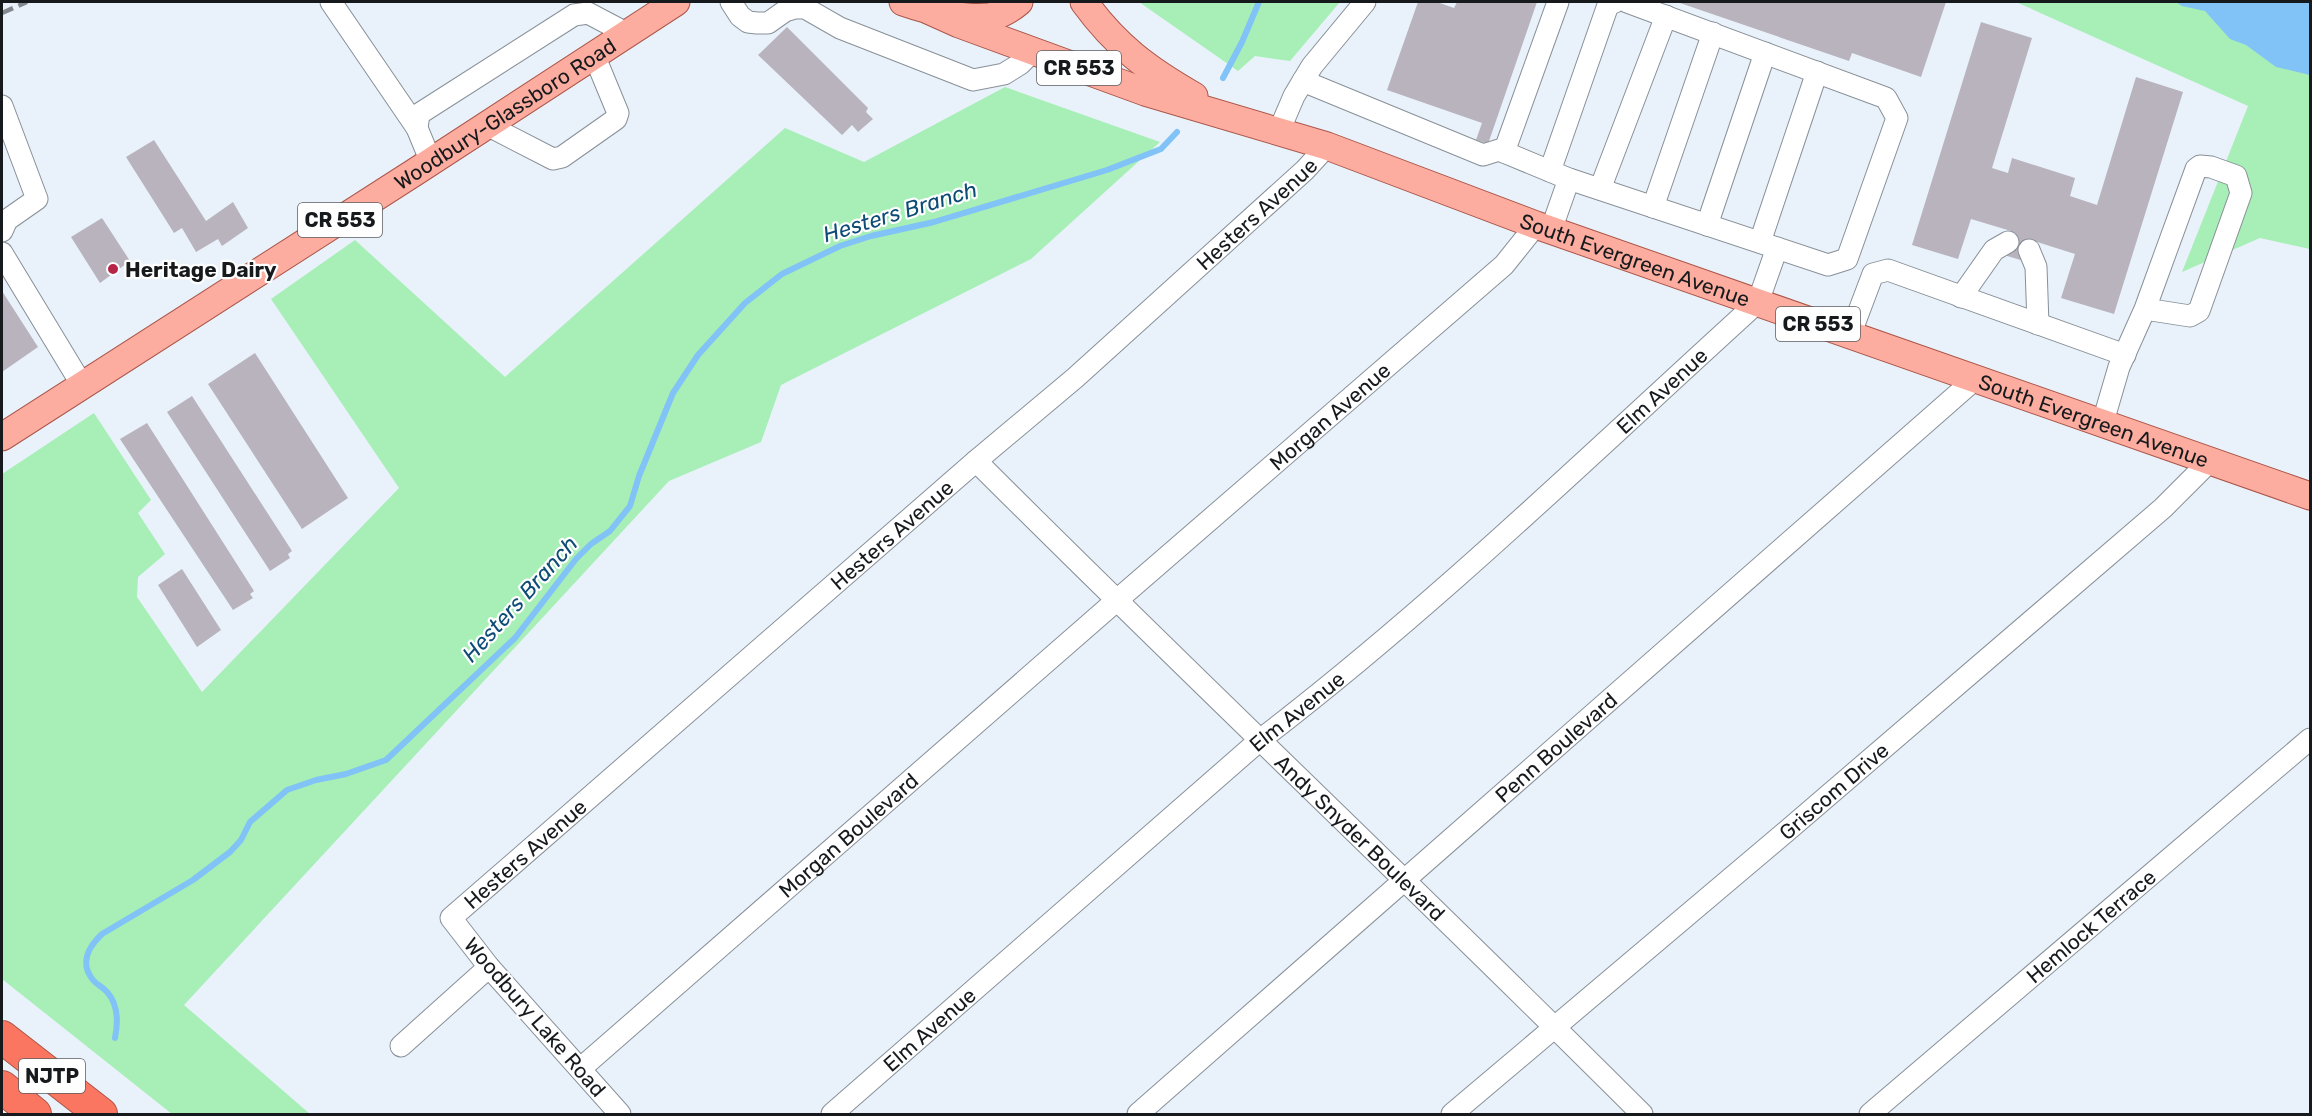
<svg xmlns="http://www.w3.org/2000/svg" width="2312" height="1116" viewBox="0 0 2312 1116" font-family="Rubik,sans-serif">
<rect width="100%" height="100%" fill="#e9f2fb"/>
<path fill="#a7eeb7" d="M1139,2H1340L1290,61L1255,56L1238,71Z
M2016,2H2310V249L2260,238L2182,272L2248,106Z
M1005,87L1160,142L1031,259L781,385L761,442L669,481L184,1005L310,1114H172L2,979V474L94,413L151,500L138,513L165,554L138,577L137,597L202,692L399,488L271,299L355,240L505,377L785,128L864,162Z"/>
<path fill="#81c2f7" d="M2176,2H2310V75L2276,67L2246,45L2230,39L2205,11L2182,6Z"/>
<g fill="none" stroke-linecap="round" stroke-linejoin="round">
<path stroke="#81c2f7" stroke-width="6" d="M1223,78L1242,42L1259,2
M115,1038C118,1023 119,1005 107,992C103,987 97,985 93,980C79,963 89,946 102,934L193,880L230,852L241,840L250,822L287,790L316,780L346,774L386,760L515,638L576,559L591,544L610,531L630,506L639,476L673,393L698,355L745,303L782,274L840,246L871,236L934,222L1107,170L1161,149L1177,132"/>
</g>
<path fill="#b8b3bd" d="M1418,2H1437L1454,8L1457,2H1537L1488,144L1476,140L1482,123L1387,90Z
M1677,2H1946L1921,77L1852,53L1849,61Z
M1981,22L2032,38L1992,168L2008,173L2012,158L2075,178L2070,196L2097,205L2136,77L2183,92L2114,314L2061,298L2075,254L2034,241L2027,262L2004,255L2011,231L1971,219L1958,259L1912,245Z
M787,27L868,108L866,112L873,119L858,132L852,125L842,135L758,55Z
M154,140L206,221L233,202L248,228L222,246L218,239L196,252L182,228L174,233L126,157Z
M102,218L130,261L100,283L71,237Z
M2,291L38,347L2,372Z
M255,353L348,498L302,529L208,384Z
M192,396L292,551L288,554L290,558L270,571L167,412Z
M147,423L254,591L250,594L253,598L233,610L120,439Z
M182,569L221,630L197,647L158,585Z"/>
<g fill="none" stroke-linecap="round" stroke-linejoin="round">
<g stroke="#889098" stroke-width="23">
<g id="minor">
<path d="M331,2L417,128"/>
<path d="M731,2L740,16L748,22L757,23H768L785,11L795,8H805L840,28L973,80L1004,74L1020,64L1033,51"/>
<path d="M1303,81L1483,155L1499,150L1569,179L1828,265L1847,259L1897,118L1886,98L1627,2"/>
<path d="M2,106L37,199L7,220L2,231"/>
<path d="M487,125L553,159L562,157L616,119L618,113L594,55"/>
<path d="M1279,131L1294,96L1312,66L1365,2"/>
<path d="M1504,152L1558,2"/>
<path d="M431,162L417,128L419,114L574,15L588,13L626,33"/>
<path d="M1550,171L1608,5L1615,2"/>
<path d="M1600,189L1666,16"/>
<path d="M1653,207L1713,33"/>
<path d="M1707,225L1765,53"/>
<path d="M1551,230L1569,179"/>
<path d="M1760,242L1817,72"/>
<path d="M2029,250L2036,267L2038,324"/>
<path d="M2,253L82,385"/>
<path d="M1961,297L1994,250L2008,242"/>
<path d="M1850,335L1873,274L1888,270L2125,355"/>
<path d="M2102,425L2119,367L2145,309L2196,169L2200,166L2211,167L2236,176L2241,193L2199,311L2190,316L2145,309"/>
<path id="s1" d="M976,461C1196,681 1422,894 1642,1114"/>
<path d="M401,1046L489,967"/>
<path id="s2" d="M580,1069L1116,601L1504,265L1536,225"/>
<path id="s3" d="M620,1114L489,967L451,918L976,461L1075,378L1305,170L1327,146"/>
<path id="s4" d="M832,1114L1260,740C1435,606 1595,450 1758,302L1777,248"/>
<path id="s5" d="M1138,1114L1974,380"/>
<path id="s6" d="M1452,1114L1788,830L2163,508L2209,462"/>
<path id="s7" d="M1870,1114L2310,739"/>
</g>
</g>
<g stroke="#ab5649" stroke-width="29">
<g id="major">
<path d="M903,2C926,10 976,24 1000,14C1007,11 1013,7 1019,2"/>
<path d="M1084,2C1116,46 1147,69 1194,96"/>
<path id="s8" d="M930,11L959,24L1145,92L1327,146L1536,225L2310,496"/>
<path id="s9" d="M2,437L415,172L676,2"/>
</g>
</g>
<g stroke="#ab5649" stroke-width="34">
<path id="highway" d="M2,1037L101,1114
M2,1087L35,1114"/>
</g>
<use href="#minor" stroke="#fff" stroke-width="21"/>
<use href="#major" stroke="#fdada0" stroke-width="27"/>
<use href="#highway" stroke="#fb7661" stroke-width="32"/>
<path stroke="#83898f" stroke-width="4.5" stroke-dasharray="12 6" stroke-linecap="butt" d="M2,13L27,2"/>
</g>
<circle fill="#b62448" stroke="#fefefe" stroke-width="2" cx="113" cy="269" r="6"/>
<g text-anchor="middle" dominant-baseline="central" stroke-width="4.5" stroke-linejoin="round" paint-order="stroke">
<g fill="#fefefe" stroke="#5c5e60" stroke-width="1.5">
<rect x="1037" y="51" width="84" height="34" rx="4.5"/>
<rect x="298" y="203" width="84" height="34" rx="4.5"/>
<rect x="1776" y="307" width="84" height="34" rx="4.5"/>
<rect x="19" y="1059" width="66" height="34" rx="4.5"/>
</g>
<g font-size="20" font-weight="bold" fill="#171a1d">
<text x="1079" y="68">CR 553</text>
<text x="340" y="220">CR 553</text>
<text x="1818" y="324">CR 553</text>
<text x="52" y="1076">NJTP</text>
</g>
<g font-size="21" fill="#171a1d" stroke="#fefefe">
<text stroke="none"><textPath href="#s9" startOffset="598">Woodbury-Glassboro Road</textPath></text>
<text stroke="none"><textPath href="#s3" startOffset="1329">Hesters Avenue</textPath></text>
<text stroke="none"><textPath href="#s8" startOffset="748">South Evergreen Avenue</textPath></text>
<text stroke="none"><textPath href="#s4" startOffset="1101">Elm Avenue</textPath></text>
<text stroke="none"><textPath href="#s2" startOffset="994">Morgan Avenue</textPath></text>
<text stroke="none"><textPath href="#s8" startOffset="1234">South Evergreen Avenue</textPath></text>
<text stroke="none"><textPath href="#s3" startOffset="843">Hesters Avenue</textPath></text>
<text stroke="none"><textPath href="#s4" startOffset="615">Elm Avenue</textPath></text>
<text stroke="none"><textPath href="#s5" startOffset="556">Penn Boulevard</textPath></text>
<text stroke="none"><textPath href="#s6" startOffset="500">Griscom Drive</textPath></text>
<text stroke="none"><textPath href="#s2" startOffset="356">Morgan Boulevard</textPath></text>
<text stroke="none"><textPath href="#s1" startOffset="538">Andy Snyder Boulevard</textPath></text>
<text stroke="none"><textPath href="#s3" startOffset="357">Hesters Avenue</textPath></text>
<text stroke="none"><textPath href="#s7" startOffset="290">Hemlock Terrace</textPath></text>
<text transform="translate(535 1017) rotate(49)">Woodbury Lake Road</text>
<text stroke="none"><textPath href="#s4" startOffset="129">Elm Avenue</textPath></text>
</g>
<g font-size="21" font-weight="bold" fill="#171a1d" stroke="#fefefe" text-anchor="start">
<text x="125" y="269">Heritage Dairy</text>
</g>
<g font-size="22" font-style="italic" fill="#0c4c77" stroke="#fefefe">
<text transform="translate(900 212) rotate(-17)">Hesters Branch</text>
<text transform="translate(520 599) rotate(-48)">Hesters Branch</text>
</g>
</g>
<rect width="2312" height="1116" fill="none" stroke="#171a1d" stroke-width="6"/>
</svg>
